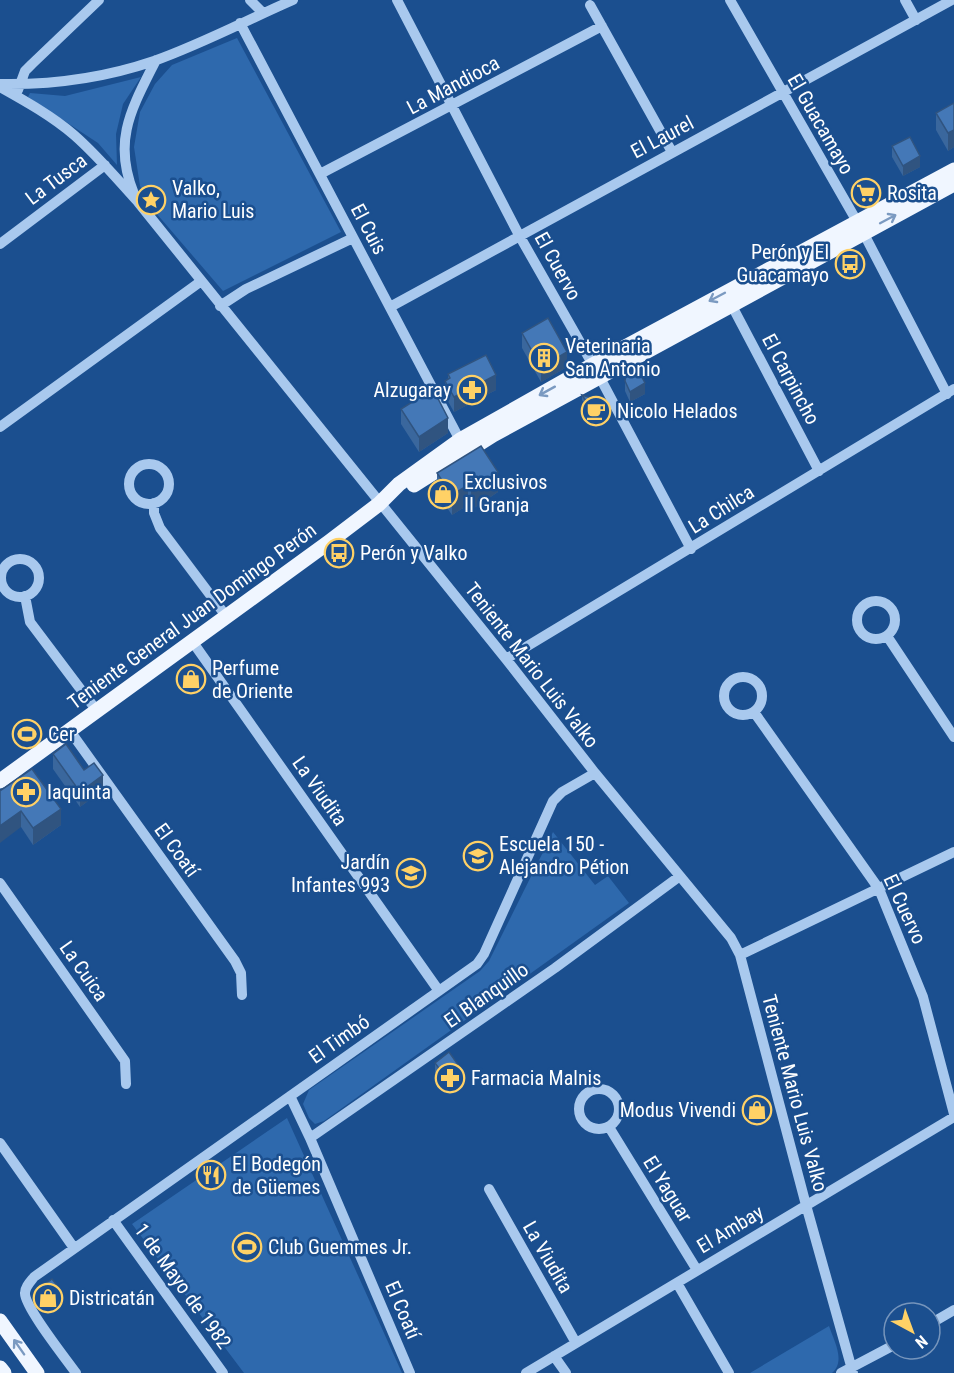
<svg xmlns="http://www.w3.org/2000/svg" width="954" height="1373" viewBox="0 0 954 1373" font-family="'Roboto Condensed',sans-serif">
<rect width="100%" height="100%" fill="#1b4f8f"/>
<path fill="#2e69ad" d="M237,38L341,232L223,291L150,206L140,186L134,147L140,112L155,84L172,65Z
M141,77L123,104L116,134L117,165L98,143L28,97L30,93L65,96Z
M553,832L595,885L608,876L629,903L324,1121L315,1124L309,1118L303,1104L309,1090L480,971L489,961Z
M287,1118L402,1373H244L132,1224Z
M829,1326C834,1341 846,1361 832,1373H750Z"/>
<g fill="none" stroke-linecap="round" stroke-linejoin="round">
<path stroke="#a9c9ee" stroke-width="10" d="M250,0L263,13
M397,0L519,235L597,372L691,549
M730,0L863,232L947,394
M905,0L916,20
M590,5L672,152
M240,23L463,446
M0,84C53,85 104,78 154,61C202,44 247,20 293,0
M0,87C25,101 52,116 74,135C97,155 117,179 138,202L506,659L595,773L731,938L740,955L806,1205L853,1373
M18,90L25,71L32,64L99,0
M320,174L602,26
M134,194C112,140 132,108 156,60
M0,244L105,165
M731,304L819,471
M220,306L246,289L353,238
M390,307L952,0
M0,427L200,282
M129 484a20 20 0 1 1 40 0a20 20 0 1 1-40 0Z
M154,503V513L160,528L226,616
M1 578a19 19 0 1 1 38 0a19 19 0 1 1-38 0Z
M25,596L30,622L97,711
M857 620a19 19 0 1 1 38 0a19 19 0 1 1-38 0Z
M887,636L954,737
M192,641L439,991
M506,659L954,389
M724 696a19 19 0 1 1 38 0a19 19 0 1 1-38 0Z
M754,712L879,889L923,997L954,1114
M70,731L235,961L241,973L242,995
M0,883L125,1061L126,1084
M740,955L954,852
M579 1109a20 20 0 1 1 40 0a20 20 0 1 1-40 0Z
M290,1096L310,1138L410,1373
M609,1127L697,1270
M310,1138L555,968L680,876
M0,1143L74,1248
M489,1189L576,1343
M113,1220L223,1373
M677,1283L729,1373
M930,1324L954,1310
M554,1356L566,1373
M76,1373C66,1359 24,1306 25,1293C25,1287 30,1282 34,1277L477,964L484,954L553,801L562,792L595,773
M526,1373L954,1117
M841,1373L894,1345"/>
<path stroke="#f0f6ff" stroke-width="15" d="M414,485L493,435L954,184
M0,781L329,542L379,504L399,484L460,440L614,353L954,170
M0,1321L37,1373
M0,1368L4,1373"/>
</g>
<path fill="#3a679d" d="M954,103V147L948,151L936,130V113Z
M892,146L920,167L903,176L892,157Z
M522,333L567,367L541,382L522,348Z
M448,374L496,390L454,412L445,396V381L448,379Z
M625,381L645,394L630,402L625,391Z
M582,395L606,415L596,421L582,400Z
M401,409L448,433L419,452L401,424Z
M437,473L498,492L471,510L468,505L452,515L437,493Z
M53,754L84,770L103,790L80,807L53,769Z
M0,791L61,825L33,845L21,827Z
M435,1063L464,1083L450,1093L435,1073Z"/>
<path fill="#305480" d="M954,130V147L948,151V133Z
M920,156V167L903,176V166Z
M567,352V367L541,382V367Z
M496,375V390L454,412V397Z
M645,383V394L630,402V392Z
M606,410V415L596,421V416Z
M448,418V433L419,452V437Z
M498,472V492L471,510V490Z
M468,485V505L452,515V495Z
M103,775V790L80,807V792Z
M61,809V825L33,845V828Z
M21,811V827L0,843V826Z
M464,1073V1083L450,1093V1083Z
M60,1289V1294L40,1308V1303Z"/>
<path fill="#4478b7" stroke="#305480" stroke-width="1.5" d="M954,103V130L948,133L936,113Z
M910,137L920,156L903,166L892,146Z
M548,318L567,352L541,367L522,333Z
M486,355L496,375L454,397L445,381L450,378L448,374Z
M637,368L645,383L630,392L625,381L626,374Z
M433,389L448,418L419,437L401,409Z
M582,395L601,401L606,410L596,416Z
M481,446L498,472L471,490L468,485L452,495L437,473Z
M66,744L84,770L94,763L103,775L80,792L53,754Z
M32,769L61,809L33,828L21,811L0,826V791Z
M449,1052L464,1073L450,1083L435,1063Z
M52,1279L60,1289L40,1303L44,1285Z"/>
<defs><path id="oneway-shaft" d="M-6 0H5M1.5-3L5.5 0L1.5 3" fill="none" stroke-width="1.6" stroke-linecap="round" stroke-linejoin="round" transform="scale(1.5)"/></defs>
<g stroke="#7b9ac1">
<use href="#oneway-shaft" transform="translate(888 219) rotate(-28)"/>
<use href="#oneway-shaft" transform="translate(717 297) rotate(152)"/>
<use href="#oneway-shaft" transform="translate(547 391) rotate(151)"/>
<use href="#oneway-shaft" transform="translate(19 1347) rotate(-125)"/>
</g>
<defs>
<g id="supermarket-ring" transform="scale(1.5)"><circle r="9.5" fill="#1b4f8f" stroke="#ffd166" stroke-width="1.5"/><path d="M-6-5.5h2.5l.6 2H6L4.5 2H-2.5L-4.4-4H-6ZM-1.5 3.2a1.3 1.3 0 1 0 .1 0ZM3 3.2a1.3 1.3 0 1 0 .1 0Z" fill="#ffd166"/></g>
<g id="sight-ring" transform="scale(1.5)"><circle r="9.5" fill="#1b4f8f" stroke="#ffd166" stroke-width="1.5"/><path d="M0-6L1.8-2.2L6-1.7L2.9 1.2L3.7 5.4L0 3.3L-3.7 5.4L-2.9 1.2L-6-1.7L-1.8-2.2Z" fill="#ffd166"/></g>
<g id="bus-ring" transform="scale(1.5)"><circle r="9.5" fill="#1b4f8f" stroke="#ffd166" stroke-width="1.5"/><path d="M-5-6H5V4H4V6H2V4H-2V6H-4V4H-5ZM-3.5-4V0h7V-4ZM-3.5 1.2v1.5H-2V1.2ZM2 1.2v1.5H3.5V1.2Z" fill="#ffd166"/></g>
<g id="building-ring" transform="scale(1.5)"><circle r="9.5" fill="#1b4f8f" stroke="#ffd166" stroke-width="1.5"/><path d="M-4-6H4V6H1V3H-1V6H-4ZM-2.5-4.3h1.7v1.8h-1.7ZM.8-4.3h1.7v1.8H.8ZM-2.5-1h1.7V.8h-1.7ZM.8-1h1.7V.8H.8Z" fill="#ffd166"/></g>
<g id="pharmacy-ring" transform="scale(1.5)"><circle r="9.5" fill="#1b4f8f" stroke="#ffd166" stroke-width="1.5"/><path d="M-2-6h4v4h4v4h-4v4h-4v-4h-4v-4h4Z" fill="#ffd166"/></g>
<g id="cafe-ring" transform="scale(1.5)"><circle r="9.5" fill="#1b4f8f" stroke="#ffd166" stroke-width="1.5"/><path d="M-5.5-4.5H6V0H3Q3 3.5 0 3.5H-2.5Q-5.5 3.5-5.5 0ZM3-3.2v2h1.7v-2ZM-6 4.5H4V6H-6Z" fill="#ffd166"/></g>
<g id="shop-ring" transform="scale(1.5)"><circle r="9.5" fill="#1b4f8f" stroke="#ffd166" stroke-width="1.5"/><path d="M-5-2.5h2.3a2.7 3.5 0 0 1 5.4 0H5L5.5 6h-11ZM-1.5-2.5h3a1.5 2.3 0 0 0-3 0Z" fill="#ffd166"/></g>
<g id="stadium-ring" transform="scale(1.5)"><circle r="9.5" fill="#1b4f8f" stroke="#ffd166" stroke-width="1.5"/><path d="M0-5a6.5 5 0 1 0 0 10a6.5 5 0 1 0 0-10ZM-3.5-1.8h7v3.6h-7Z" fill="#ffd166"/></g>
<g id="school-ring" transform="scale(1.5)"><circle r="9.5" fill="#1b4f8f" stroke="#ffd166" stroke-width="1.5"/><path d="M0-5L7-2L0 1L-7-2ZM-4 1L0 2.5L4 1V4Q0 6-4 4Z" fill="#ffd166"/></g>
<g id="restaurant-ring" transform="scale(1.5)"><circle r="9.5" fill="#1b4f8f" stroke="#ffd166" stroke-width="1.5"/><path d="M-5-6h1v4h1v-4h1v4h1v-4h1v5L-1.5 .5V6h-2V.5L-5-1ZM5-6V6H3V1.5H1.5Q1.5-4 5-6Z" fill="#ffd166"/></g>
</defs>
<g fill-rule="evenodd">
<use href="#supermarket-ring" x="866" y="193"/>
<use href="#sight-ring" x="151" y="200"/>
<use href="#bus-ring" x="850" y="264"/>
<use href="#building-ring" x="544" y="358"/>
<use href="#pharmacy-ring" x="472" y="390"/>
<use href="#cafe-ring" x="596" y="411"/>
<use href="#shop-ring" x="443" y="494"/>
<use href="#bus-ring" x="339" y="553"/>
<use href="#shop-ring" x="191" y="679"/>
<use href="#stadium-ring" x="27" y="734"/>
<use href="#pharmacy-ring" x="26" y="792"/>
<use href="#school-ring" x="478" y="856"/>
<use href="#school-ring" x="411" y="873"/>
<use href="#pharmacy-ring" x="450" y="1078"/>
<use href="#shop-ring" x="757" y="1110"/>
<use href="#restaurant-ring" x="211" y="1175"/>
<use href="#stadium-ring" x="247" y="1247"/>
<use href="#shop-ring" x="48" y="1298"/>
</g>
<g text-anchor="middle" dominant-baseline="central" stroke-width="5" stroke-linejoin="round" paint-order="stroke">
<g font-size="20" fill="#fff" stroke="#1b4f8f">
<text transform="translate(453 85) rotate(-28)">La Mandioca</text>
<text transform="translate(821 124) rotate(60)">El Guacamayo</text>
<text transform="translate(662 137) rotate(-28)">El Laurel</text>
<text transform="translate(56 179) rotate(-37)">La Tusca</text>
<text transform="translate(369 229) rotate(62)">El Cuis</text>
<text transform="translate(558 266) rotate(61)">El Cuervo</text>
<text transform="translate(791 379) rotate(62)">El Carpincho</text>
<text transform="translate(721 509) rotate(-32)">La Chilca</text>
<text transform="translate(192 616) rotate(-36)">Teniente General Juan Domingo Perón</text>
<text transform="translate(532 665) rotate(52)">Teniente Mario Luis Valko</text>
<text transform="translate(320 791) rotate(55)">La Viudita</text>
<text transform="translate(177 850) rotate(54)">El Coatí</text>
<text transform="translate(905 909) rotate(65)">El Cuervo</text>
<text transform="translate(84 971) rotate(55)">La Cuica</text>
<text transform="translate(486 995) rotate(-35)">El Blanquillo</text>
<text transform="translate(339 1039) rotate(-35)">El Timbó</text>
<text transform="translate(795 1093) rotate(75)">Teniente Mario Luis Valko</text>
<text transform="translate(668 1189) rotate(58)">El Yaguar</text>
<text transform="translate(730 1229) rotate(-31)">El Ambay</text>
<text transform="translate(548 1257) rotate(60)">La Viudita</text>
<text transform="translate(183 1286) rotate(54)">1 de Mayo de 1982</text>
<text transform="translate(403 1310) rotate(67)">El Coatí</text>
</g>
<g font-size="20" fill="#fff" stroke="#1b4f8f" text-anchor="start">
<text x="172" y="188">Valko,<tspan x="172" dy="23">Mario Luis</tspan></text>
<text x="887" y="193">Rosita</text>
<text x="829" y="252" text-anchor="end">Perón y El<tspan x="829" dy="23">Guacamayo</tspan></text>
<text x="565" y="346">Veterinaria<tspan x="565" dy="23">San Antonio</tspan></text>
<text x="451" y="390" text-anchor="end">Alzugaray</text>
<text x="617" y="411">Nicolo Helados</text>
<text x="464" y="482">Exclusivos<tspan x="464" dy="23">II Granja</tspan></text>
<text x="360" y="553">Perón y Valko</text>
<text x="212" y="668">Perfume<tspan x="212" dy="23">de Oriente</tspan></text>
<text x="48" y="734">Cer</text>
<text x="47" y="792">Iaquinta</text>
<text x="499" y="844">Escuela 150 -<tspan x="499" dy="23">Alejandro Pétion</tspan></text>
<text x="390" y="862" text-anchor="end">Jardín<tspan x="390" dy="23">Infantes 993</tspan></text>
<text x="471" y="1078">Farmacia Malnis</text>
<text x="736" y="1110" text-anchor="end">Modus Vivendi</text>
<text x="232" y="1164">El Bodegón<tspan x="232" dy="23">de Güemes</tspan></text>
<text x="268" y="1247">Club Guemmes Jr.</text>
<text x="69" y="1298">Districatán</text>
</g>
</g>
<g transform="translate(912 1331) rotate(139)"><circle r="28" fill="#1b4f8f" stroke="#7695bc" stroke-width="1.5"/>
<path d="M0-4.5L10 22L0 15L-10 22Z" fill="#ffd166"/>
<text y="-9" font-size="16" font-weight="bold" text-anchor="middle" fill="#ffffff">N</text>
</g>
</svg>
